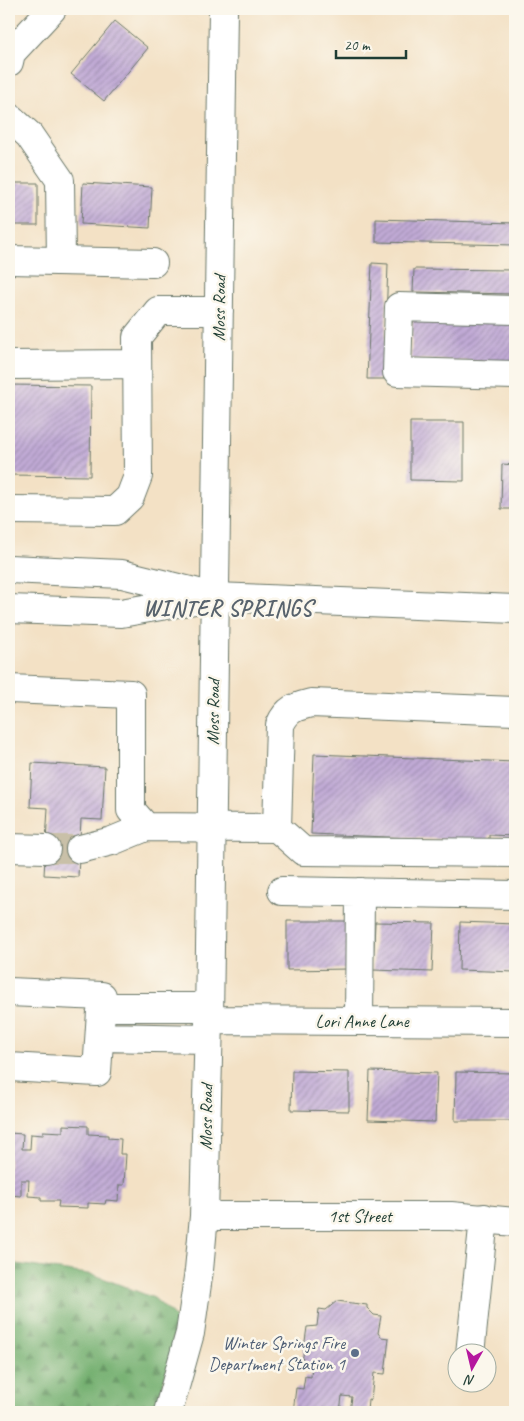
<svg xmlns="http://www.w3.org/2000/svg" width="524" height="1421" viewBox="0 0 524 1421" font-family="Caveat,sans-serif">
<defs>
<pattern id="forest-firs" width="22" height="20" patternUnits="userSpaceOnUse" patternTransform="scale(1.25)"><rect width="22" height="20" fill="#72af6e"/><path d="M5 1l3.5 6h-7zM16 11l3.5 6h-7z" fill="#5d905b"/></pattern>
<pattern id="building-hatch" width="6" height="6" patternUnits="userSpaceOnUse" patternTransform="scale(1.25)"><rect width="6" height="6" fill="#c1aad6"/><path d="M-1 1l2-2M0 6l6-6M5 7l2-2" fill="none" stroke="#9c8cae"/></pattern>
</defs>
<rect width="100%" height="100%" fill="#fbf7ec"/>
<filter id="ink" filterUnits="userSpaceOnUse"><feTurbulence type="fractalNoise" baseFrequency=".02" numOctaves="2"/><feDisplacementMap in="SourceGraphic" scale="10" xChannelSelector="R" yChannelSelector="G"/><feConvolveMatrix kernelMatrix="1 2 1 2 8 2 1 2 1" color-interpolation-filters="sRGB"/></filter>
<filter id="wash" filterUnits="userSpaceOnUse"><feTurbulence type="fractalNoise" baseFrequency=".0096" numOctaves="4" result="noise"/><feDisplacementMap in="SourceGraphic" scale="20" xChannelSelector="R" yChannelSelector="G"/><feGaussianBlur stdDeviation="1.12" result="paint"/><feColorMatrix in="noise" values="0 0 0 0 0 0 0 0 0 0 0 0 0 0 0 0 0 1.4 0 .05"/><feComposite in="paint" operator="in"/></filter>
<g filter="url(#wash)">
<rect width="100%" height="100%" fill="#f3e1c5"/>
<path fill="url(#forest-firs)" stroke="#487651" d="M9,1263L95,1275L154,1298L175,1317L171,1357L154,1412H9Z"/>
<g id="blocks">
<path fill="url(#building-hatch)" d="M115,21L148,48L104,101L71,74Z
M9,183H38V225H9Z
M83,183L152,187L150,228L81,224Z
M376,219L515,223V245L376,242Z
M372,263L388,264L384,379H367Z
M414,269L515,270V294L413,292Z
M413,315L515,319V363L411,359Z
M9,385L91,386L90,476L9,475Z
M410,422H464V481L410,480Z
M502,464L515,465V509H501Z
M314,754L515,762V836L489,835V841L311,834Z
M32,763L105,767L102,820L81,819L78,877L44,875L48,808L30,807Z
M287,921H347L348,969L287,970Z
M375,922L434,923L432,972L373,970Z
M460,922L515,924V972L459,970Z
M292,1071L349,1072V1111L291,1110Z
M370,1071L437,1073L435,1122L368,1120Z
M456,1072L515,1073V1121H455Z
M63,1125L88,1126V1134L108,1135V1138L121,1139L120,1154H126L124,1185H119L118,1201L106,1200L105,1204L88,1203V1208L58,1207L59,1201H41V1197L28,1196L29,1180H21V1196L9,1195V1133L23,1134L22,1149H30L31,1134L43,1135V1131L63,1132Z
M337,1301L367,1305V1308L374,1315L381,1316L378,1333L381,1337L389,1338L385,1374L374,1373L371,1400L368,1399L367,1412H350L352,1397L342,1396L340,1412H293L296,1388L303,1389L305,1376L311,1377L312,1364L302,1363L307,1327L317,1326L319,1309L326,1310Z"/>
</g>
</g>
<g filter="url(#ink)">
<use href="#blocks" fill-opacity="0" stroke="#697667" stroke-width="1"/>
<g fill="none" stroke-linecap="round" stroke-linejoin="round">
<path stroke="#c9c0a8" stroke-width="28" stroke-dasharray="28 14" stroke-linecap="butt" d="M46,849H80"/>
<g stroke="#697667" stroke-width="30">
<path id="minor" d="M9,62L11,53L52,9
M9,117L29,135L60,180L61,261
M9,260L153,263
M515,310L399,307L397,372L515,375
M9,365L137,364
M9,510L115,511L130,497L138,476L137,337L158,311H219
M9,689L131,694V810L146,827
M277,828L303,851L515,853
M9,848L46,849
M80,849L112,841L146,827L277,828L280,725C287,709 295,707 311,703L515,711
M282,891L515,895
M9,992L102,996L97,1072L9,1067
M101,1007H209
M209,1020L515,1022
M359,1021L360,892
M100,1037L208,1039
M204,1216H451L515,1222
M470,1354L484,1218
M168,1412L190,1333L199,1270L204,1216L209,1020L223,9"/>
</g>
<g stroke="#697667" stroke-width="30">
<path id="major" d="M9,569L122,574L215,597L515,609
M9,609L121,613L206,598"/>
</g>
<use href="#minor" stroke="#fff" stroke-width="28"/>
<use href="#major" stroke="#fff" stroke-width="28"/>
</g>
</g>
<circle fill="#5c6f8a" stroke="#fbf7ec" stroke-width="2" cx="355" cy="1353" r="5"/>
<g text-anchor="middle" dominant-baseline="central" stroke-width="5" stroke-linejoin="round" paint-order="stroke">
<g font-size="18" fill="#1f3d34" stroke="#fbf7ec">
<text transform="translate(219 308) rotate(-89)">Moss Road</text>
<text transform="translate(213 712) rotate(-89)">Moss Road</text>
<text x="362" y="1021">Lori Anne Lane</text>
<text transform="translate(206 1117) rotate(-89)">Moss Road</text>
<text x="360" y="1216">1st Street</text>
</g>
<g font-size="18" fill="#4e5e75" stroke="#fbf7ec" text-anchor="end">
<text x="345" y="1343">Winter Springs Fire<tspan x="345" dy="21">Department Station 1</tspan></text>
</g>
<g font-size="22" font-weight="bold" letter-spacing="1" fill="#58636d" stroke="#fbf7ec">
<text x="228" y="609">WINTER SPRINGS</text>
</g>
</g>
<rect width="524" height="1421" fill="none" stroke="#fbf7ec" stroke-width="30"/>
<g transform="translate(472 1368) rotate(188)"><circle r="24" fill="#fbf7ec" stroke="#a3ada2"/>
<path d="M0-4L9 19L0 12L-9 19Z" fill="#b5179e"/>
<text y="-8" font-size="14" font-weight="bold" text-anchor="middle" fill="#1f3d34">N</text>
</g>
<path d="M336 50v8h70v-8" fill="none" stroke="#1f3d34" stroke-width="2.5"/>
<text x="344" y="50" font-size="15" fill="#1f3d34" stroke="#fbf7ec" stroke-width="4" paint-order="stroke">20 m</text>
</svg>
